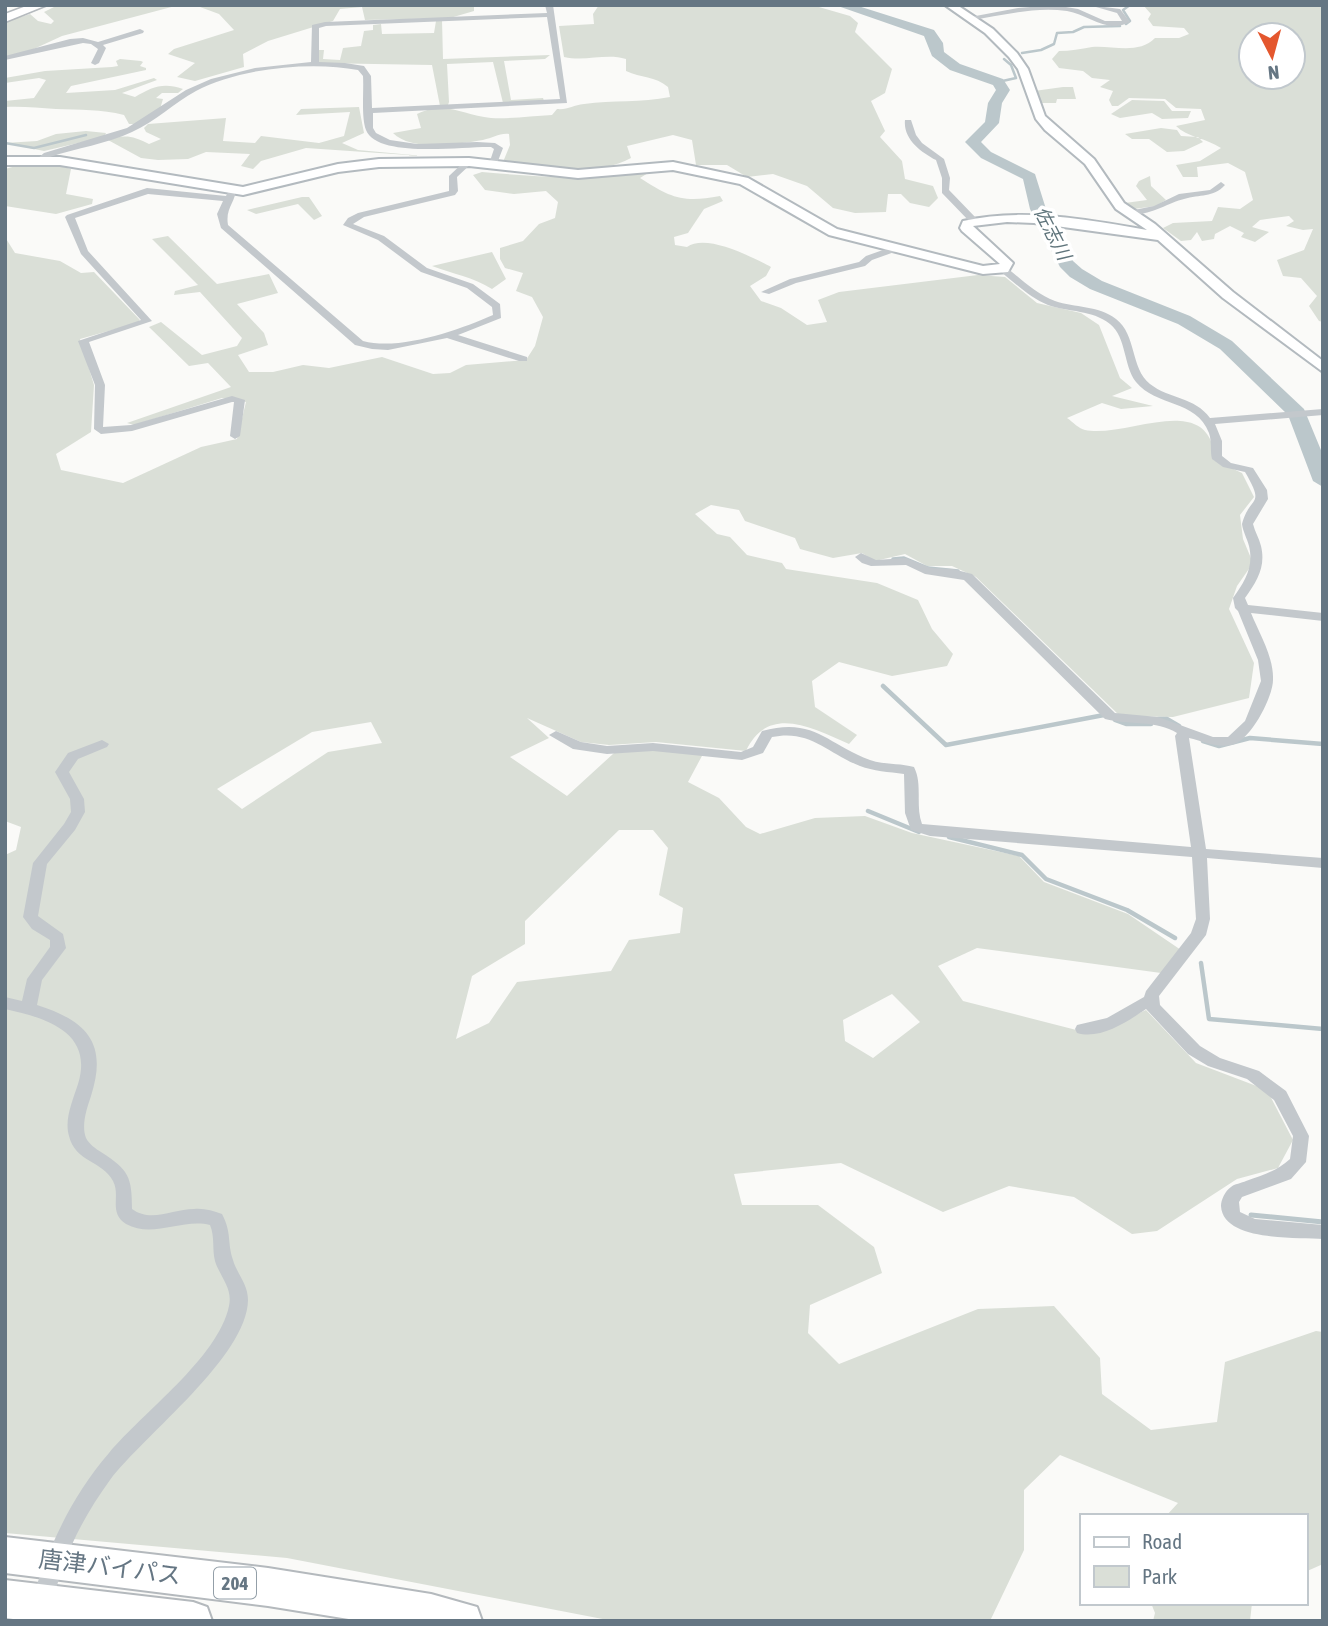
<svg xmlns="http://www.w3.org/2000/svg" width="1328" height="1626" viewBox="0 0 1328 1626" font-family="'Asap Condensed','Noto Sans JP',sans-serif">
<rect width="100%" height="100%" fill="#fafaf8"/>
<path fill="#dadfd7" fill-rule="evenodd" d="M58,5H179L62,36L23,54L5,57V22L30,14L38,21L51,24L54,21L44,12Z
M204,5H474V11L450,18L365,20L362,7L340,9L333,21L268,41L243,54L244,67L195,81L177,77L195,63L168,54L174,49L234,30L219,14L200,7Z
M599,5H812L850,16L858,23L855,32L892,69L885,93L871,101L885,131L880,137L902,161L905,179L933,186L938,198L929,207L910,203L901,194H888L886,212L855,213L833,208L807,186L773,174L747,177L727,165H696L692,140L673,135L627,146L631,158C594,178 543,167 503,162L510,145L509,134C499,133 493,138 483,140C458,144 412,152 393,133L421,128L417,114C447,100 464,116 491,118C511,119 532,116 552,115L557,109C568,110 573,105 584,104C613,100 641,103 670,97L668,87C655,76 641,78 626,71V59C606,53 585,62 564,57L559,26L594,24L593,14Z
M1143,5H1323V322L1319,321L1309,306L1317,296L1301,278L1283,276L1277,260L1304,250L1313,229L1303,230L1286,226L1294,221L1289,216L1260,220L1252,227L1269,232L1255,242L1241,237L1244,233L1230,226L1215,234L1214,239L1202,241L1197,232L1191,240L1181,241L1163,228L1173,223L1212,221L1218,207L1240,209L1253,200L1245,172L1228,163L1197,167L1198,177H1183L1176,165L1200,161L1221,148C1206,138 1187,137 1176,126L1205,120L1201,109L1176,108L1165,99L1129,98L1118,106H1112L1109,100L1113,91L1100,87L1110,80L1092,78L1083,71L1059,68L1052,59L1059,51C1070,51 1081,49 1092,47C1111,45 1139,55 1155,38H1179L1189,34L1184,28L1153,26L1148,19L1151,14ZM1251,35H1293V77H1251Z
M442,20L443,59L550,55L545,59L504,61L511,100L543,98L544,101L503,103L493,62L447,64L449,102L448,105L440,106L432,65L317,63L316,50H324L323,59L340,60L343,48L361,46L364,31L373,30V25L381,24L382,34L434,33L436,21Z
M120,59L141,61L143,62L140,66L146,68V70L71,86L66,93L115,90L154,78L157,80L122,93L135,97C152,87 163,82 183,89L178,93H162L156,98L163,99L160,109L137,124H129L124,115C101,109 80,110 56,109C38,108 23,106 5,107V101L34,98L46,80L39,78L5,83V78L45,71L112,67L118,66L116,61Z
M1063,87H1073L1076,99H1057L1056,103H1038L1034,91Z
M1132,100L1164,101L1172,111H1191L1188,118L1162,119L1152,113L1120,118L1111,114Z
M359,107L364,133L342,143L358,150L423,156L306,148L261,161L253,169L241,166L250,154L206,152L188,159L158,160L141,158L108,140C125,134 133,136 149,144L161,139L146,132L144,128L148,124L226,118L223,141L255,143L261,136L319,143L344,136L350,112L296,115L301,109Z
M1161,128L1177,130L1181,136L1198,137L1203,142L1184,151L1167,152L1149,139H1132L1125,134Z
M86,131L106,133L104,137L44,151L5,143L37,141L56,134Z
M27,163L52,164L71,169L66,194L93,199L92,204L56,214L5,206V169Z
M641,171L648,173L640,178C671,198 683,203 720,196L723,201L704,209L688,233L674,237L675,245L687,247C706,233 752,257 771,267L766,276L750,286L761,301L781,308L807,325L827,322L818,300L839,292L978,275L1005,277L1037,303L1081,313L1099,325L1120,378L1132,388L1112,396L1153,406L1121,409L1102,403L1067,418C1073,422 1079,429 1085,430C1121,438 1191,399 1210,439C1213,445 1213,454 1214,460L1242,473L1254,497L1240,515L1243,539L1253,563L1237,586L1229,609L1254,663L1249,698L1173,717L1120,716L976,577L952,566H927L905,554L875,561L862,553L833,558L800,549L795,538L745,521L739,510L711,505L695,514L717,534L730,537L747,555L782,563L786,569L877,583L918,600L932,629L953,654L947,666L892,676L839,662L812,681L815,707L857,735L849,744C813,729 769,703 746,751L656,742L609,745L581,742L527,718L549,738L510,757L567,796L614,753L650,750L703,754L688,782L719,798L746,827L760,834L815,818L865,816L912,833L1019,856L1044,882L1128,914L1181,950L1161,973L977,948L938,966L963,1001L1092,1034L1146,1010L1196,1063L1267,1090L1293,1140L1278,1168L1237,1179L1157,1231L1132,1234L1074,1197L1009,1186L943,1212L841,1163L734,1174L742,1205H818L874,1247L882,1273L810,1305L808,1333L839,1364L978,1309L1054,1306L1100,1358L1102,1394L1151,1430L1217,1422L1225,1362L1316,1331L1323,1332V1564L1305,1572V1516H1166L1178,1503L1060,1455L1024,1490V1550L990,1621H613L287,1558L5,1533V855L16,850L21,827L5,821V237L15,253L60,261L81,273L94,272L140,320L137,323L80,339L94,385L91,432L56,454L61,470L123,483L201,447L237,439L246,402L222,398L134,425L127,423L231,387L208,363L189,366L149,327L161,322L202,355L237,346L242,338L200,292L174,295L175,291L198,285L152,239L168,236L217,284L269,274L278,293L237,304L264,333L268,345L238,355L249,372H273L303,365L329,368L382,357L433,374L450,373L466,365L526,360L535,346L543,317L532,297L516,291L523,273L505,268L500,259V248L523,241L539,224L555,218L558,202L546,191L514,194L485,190L473,175L482,172C538,177 585,180 641,171ZM371,722L382,743L328,752L242,809L217,789L312,732ZM619,830H653L668,848L659,895L683,908L680,933L629,940L611,971L517,982L489,1023L456,1039L472,976L525,944V921ZM892,994L920,1022L873,1058L845,1041L843,1020Z
M1150,176L1151,186L1166,200L1156,206L1134,209L1125,203L1147,200L1136,186L1139,181Z
M302,197H309L322,216L314,220L298,204L256,214L247,210Z
M492,252L506,279L492,289C473,277 453,274 432,266Z
M1151,1603H1252L1250,1621H1153L1155,1613Z"/>
<g fill="none" stroke-linecap="round" stroke-linejoin="round">
<path stroke="#bbc7cb" stroke-width="2.5" d="M1126,24L1130,21L1123,10L1130,5
M1022,53L1041,50L1054,44L1057,33L1073,32L1084,27L1120,26
M998,82L1016,78L1011,65L1004,59
M5,143L34,148L86,135"/>
<path stroke="#bbc7cb" stroke-width="3.5" d="M893,559L904,558L928,568L958,571"/>
<path stroke="#bbc7cb" stroke-width="4.5" d="M883,686L946,745L1104,715
M1158,719H1167L1179,726
M1115,720L1126,724H1151
M1203,741L1219,746L1250,738L1323,744
M868,811L919,832
M949,837L1022,855L1046,879L1127,910L1175,938
M1201,963L1209,1019L1323,1029"/>
<path stroke="#bbc7cb" stroke-width="5" d="M1251,1215L1323,1222"/>
<path fill="#bbc7cb" fill-rule="evenodd" d="M835,5H855L934,30L943,43L944,52L960,64L1003,79L1010,90L1002,103L999,123L981,142L991,152L1035,174L1046,209L1073,261L1082,269L1102,281L1190,316L1232,341L1304,409L1323,455V487L1313,481L1288,415L1220,349L1178,324L1090,289L1070,277L1060,267L1030,209L1023,179L981,158L965,142L985,122L988,103L996,90L993,85L950,70L932,56L924,36Z"/>
<g stroke="#b3babf" stroke-width="4">
<path id="secondary" d="M945,5H957L993,29L1017,53L1028,69L1045,116L1094,159L1124,203L1155,224L1233,292L1323,361V372L1223,298L1158,240L1034,223L1007,222L973,226L1013,263L1008,272L983,274L829,235L740,184L673,170L578,178L469,166L379,167L338,172L243,195L60,165H5V157H60L243,187L338,164L379,159L469,158L578,170L673,162L748,178L837,229L983,266L1000,264L962,231L960,228L963,221C1022,207 1088,220 1147,230L1116,209L1085,164L1045,130L1036,119L1018,69L1009,57L985,33Z"/>
</g>
<g stroke="#b5babe" stroke-width="3">
<path id="primary" d="M29,5H47L5,22V14Z"/>
</g>
<g stroke="#b4b9bd" stroke-width="4">
<path id="highway" d="M5,1537L268,1568L431,1594L477,1607L482,1621H361L268,1606L5,1573Z
M5,1580L193,1602L207,1607L212,1621H29L5,1618Z"/>
</g>
<path fill="#c3c8cc" fill-rule="evenodd" d="M545,5H553L567,103L373,113V128L376,133L390,140L417,144L477,142L495,143L503,148L496,166L489,164L494,149L491,147C465,146 377,159 366,130C361,117 364,91 363,76L358,70C311,61 239,68 196,91C174,103 155,122 132,132C106,144 77,148 50,157L44,161L37,159L44,153L127,128L186,90L211,79L255,68L311,62L312,25L325,22L547,13ZM547,17L560,99L372,108L371,76L364,66L345,63L319,62V28L326,26Z
M1054,5L1078,9L1105,21H1122L1117,13L1089,5L1120,9L1130,22C1107,34 1089,15 1067,11C1034,6 1002,16 969,20L965,18L1018,8Z
M140,29L144,31L143,33L103,45L106,48L99,63L95,65L91,63L98,49L91,44L83,43L5,60V56L70,39L83,38L98,42Z
M905,120H911L916,135L922,143L944,159L950,178L949,190L977,219V223H971L942,193V178L936,160C921,152 903,139 905,120Z
M466,160L473,162L457,177L458,191L455,195L364,217L353,224L384,236L427,268L473,284L500,304L501,318L458,335L527,357V361H519L447,338L388,350L372,349L355,345L221,228L217,214L223,201L148,194L75,218L88,251L152,321L89,342L105,385L103,427L131,425L232,396L245,400L240,436L235,439L230,436L234,402H232L132,431L101,434L94,429L95,385L78,341L141,320L81,254L65,217L67,215L147,188L226,196L230,188H236C236,202 225,208 228,225L363,341C400,351 459,330 493,315L492,307L467,288L421,272L378,240L343,225L348,218L358,213L449,191V176Z
M1221,182L1225,185C1213,198 1200,194 1184,199C1167,203 1141,221 1124,212L1154,206L1179,194L1210,190Z
M897,245L900,246V250L872,260L865,266L796,283L769,294L761,292L790,279L859,262L866,256Z
M1000,267H1006C1021,279 1036,294 1055,301C1075,308 1098,305 1116,319C1137,335 1130,368 1150,384C1169,399 1195,397 1210,418L1323,409V415L1215,424L1222,441V456L1231,463L1253,468L1267,490L1268,499L1253,524C1255,532 1259,538 1261,546C1266,567 1257,581 1245,598L1248,605L1323,613V621L1251,613C1259,633 1274,657 1273,680C1273,697 1250,742 1231,745C1215,748 1203,741 1189,738L1206,849L1323,858V868L1207,858L1210,919L1206,935L1159,996L1160,1005L1200,1046L1220,1058L1259,1071L1286,1091L1309,1136L1306,1162L1291,1179L1242,1197L1239,1202L1240,1212L1255,1219L1323,1225V1239C1297,1237 1223,1242 1221,1206C1221,1200 1225,1191 1231,1187C1234,1184 1242,1183 1246,1181C1263,1175 1277,1171 1290,1159L1293,1136L1274,1100L1247,1079L1208,1066L1188,1054L1146,1009C1128,1021 1101,1040 1077,1033L1075,1029L1077,1025L1107,1018L1144,997L1146,991L1191,933L1196,919L1192,857L930,836L911,830L905,813L904,774C889,772 873,771 860,766C827,753 810,729 772,737L763,753L742,760L653,751L607,754L573,749L549,735L556,731L581,742L607,746L653,743L741,752L753,747L762,731C815,717 826,744 870,760C884,765 900,763 914,767C923,785 915,805 922,824L1191,847L1175,736L1177,733C1157,720 1128,725 1105,719L964,580L925,574L906,565L871,566L862,563L855,557L861,553L876,560L906,558L931,568L953,569L972,574L1115,713L1158,717L1213,737H1228L1245,721L1261,681L1258,660L1238,611L1235,608L1233,598C1245,581 1254,567 1249,546C1247,538 1243,532 1242,524C1250,494 1266,508 1245,472L1223,467L1212,459C1210,451 1212,442 1209,433C1196,399 1156,407 1136,382C1123,365 1127,338 1110,324C1093,310 1068,312 1048,305C1030,298 1015,283 1000,271Z
M102,740L109,744L107,747L78,759L69,772L84,799L85,812L75,830L47,864L38,916L63,934L66,948L42,980L37,1005C87,1021 108,1043 91,1096C87,1108 81,1125 86,1138C89,1144 96,1149 101,1152C129,1170 132,1177 132,1209C151,1223 173,1209 194,1209C204,1208 213,1211 222,1214C232,1233 227,1242 233,1260C237,1274 248,1284 248,1300C247,1357 145,1434 110,1480C91,1506 75,1534 64,1564C58,1580 55,1595 48,1610L41,1613L34,1610L31,1603C48,1548 71,1497 109,1453C143,1412 218,1358 229,1306C233,1288 220,1277 215,1261C212,1249 215,1237 210,1225C182,1218 153,1239 126,1224C108,1212 121,1196 113,1181C103,1161 75,1162 69,1136C64,1119 73,1100 78,1084C94,1032 46,1018 5,1009V997L22,1001L27,979L50,947V940L32,929L23,917L33,863L64,824L71,812L70,799L55,772L68,753Z"/>
<use href="#secondary" fill="#fff" fill-rule="evenodd"/>
<use href="#primary" fill="#fff" fill-rule="evenodd"/>
<use href="#highway" fill="#fff" fill-rule="evenodd"/>
</g>
<g text-anchor="middle" dominant-baseline="central" stroke-width="7" stroke-linejoin="round" paint-order="stroke">
<g font-size="19" font-style="italic" fill="#60757c" stroke="#fff">
<text transform="translate(1053 233) rotate(63)">佐志川</text>
</g>
<rect fill="#fff" stroke="#939fa8" stroke-width="2" x="214" y="1567.5" width="42" height="31" rx="5"/>
<g font-size="19" font-weight="bold" fill="#657683">
<text x="235" y="1583">204</text>
</g>
<g font-size="24" fill="#657683" stroke="#fff">
<text transform="translate(110 1567) rotate(7)">唐津バイパス</text>
</g>
</g>
<rect width="1328" height="1626" fill="none" stroke="#657683" stroke-width="14"/>
<rect x="1080" y="1514" width="228" height="91" fill="#ffffff" stroke="#c1c8cd" stroke-width="2"/>
<rect x="1094" y="1537" width="35" height="10" fill="#ffffff" stroke="#c1c8cd" stroke-width="2"/>
<text x="1142" y="1549" font-size="21" fill="#657683">Road</text>
<rect x="1094" y="1566" width="35" height="21" fill="#dadfd7" stroke="#c1c8cd" stroke-width="2"/>
<text x="1142" y="1584" font-size="21" fill="#657683">Park</text>
<g transform="translate(1272 56) rotate(174)"><circle r="33" fill="#ffffff" stroke="#c1c8cd" stroke-width="2"/>
<path d="M0-5L12 26L0 18L-12 26Z" fill="#e4572e"/>
<text y="-10" font-size="19" font-weight="bold" text-anchor="middle" fill="#657683">N</text>
</g>
</svg>
